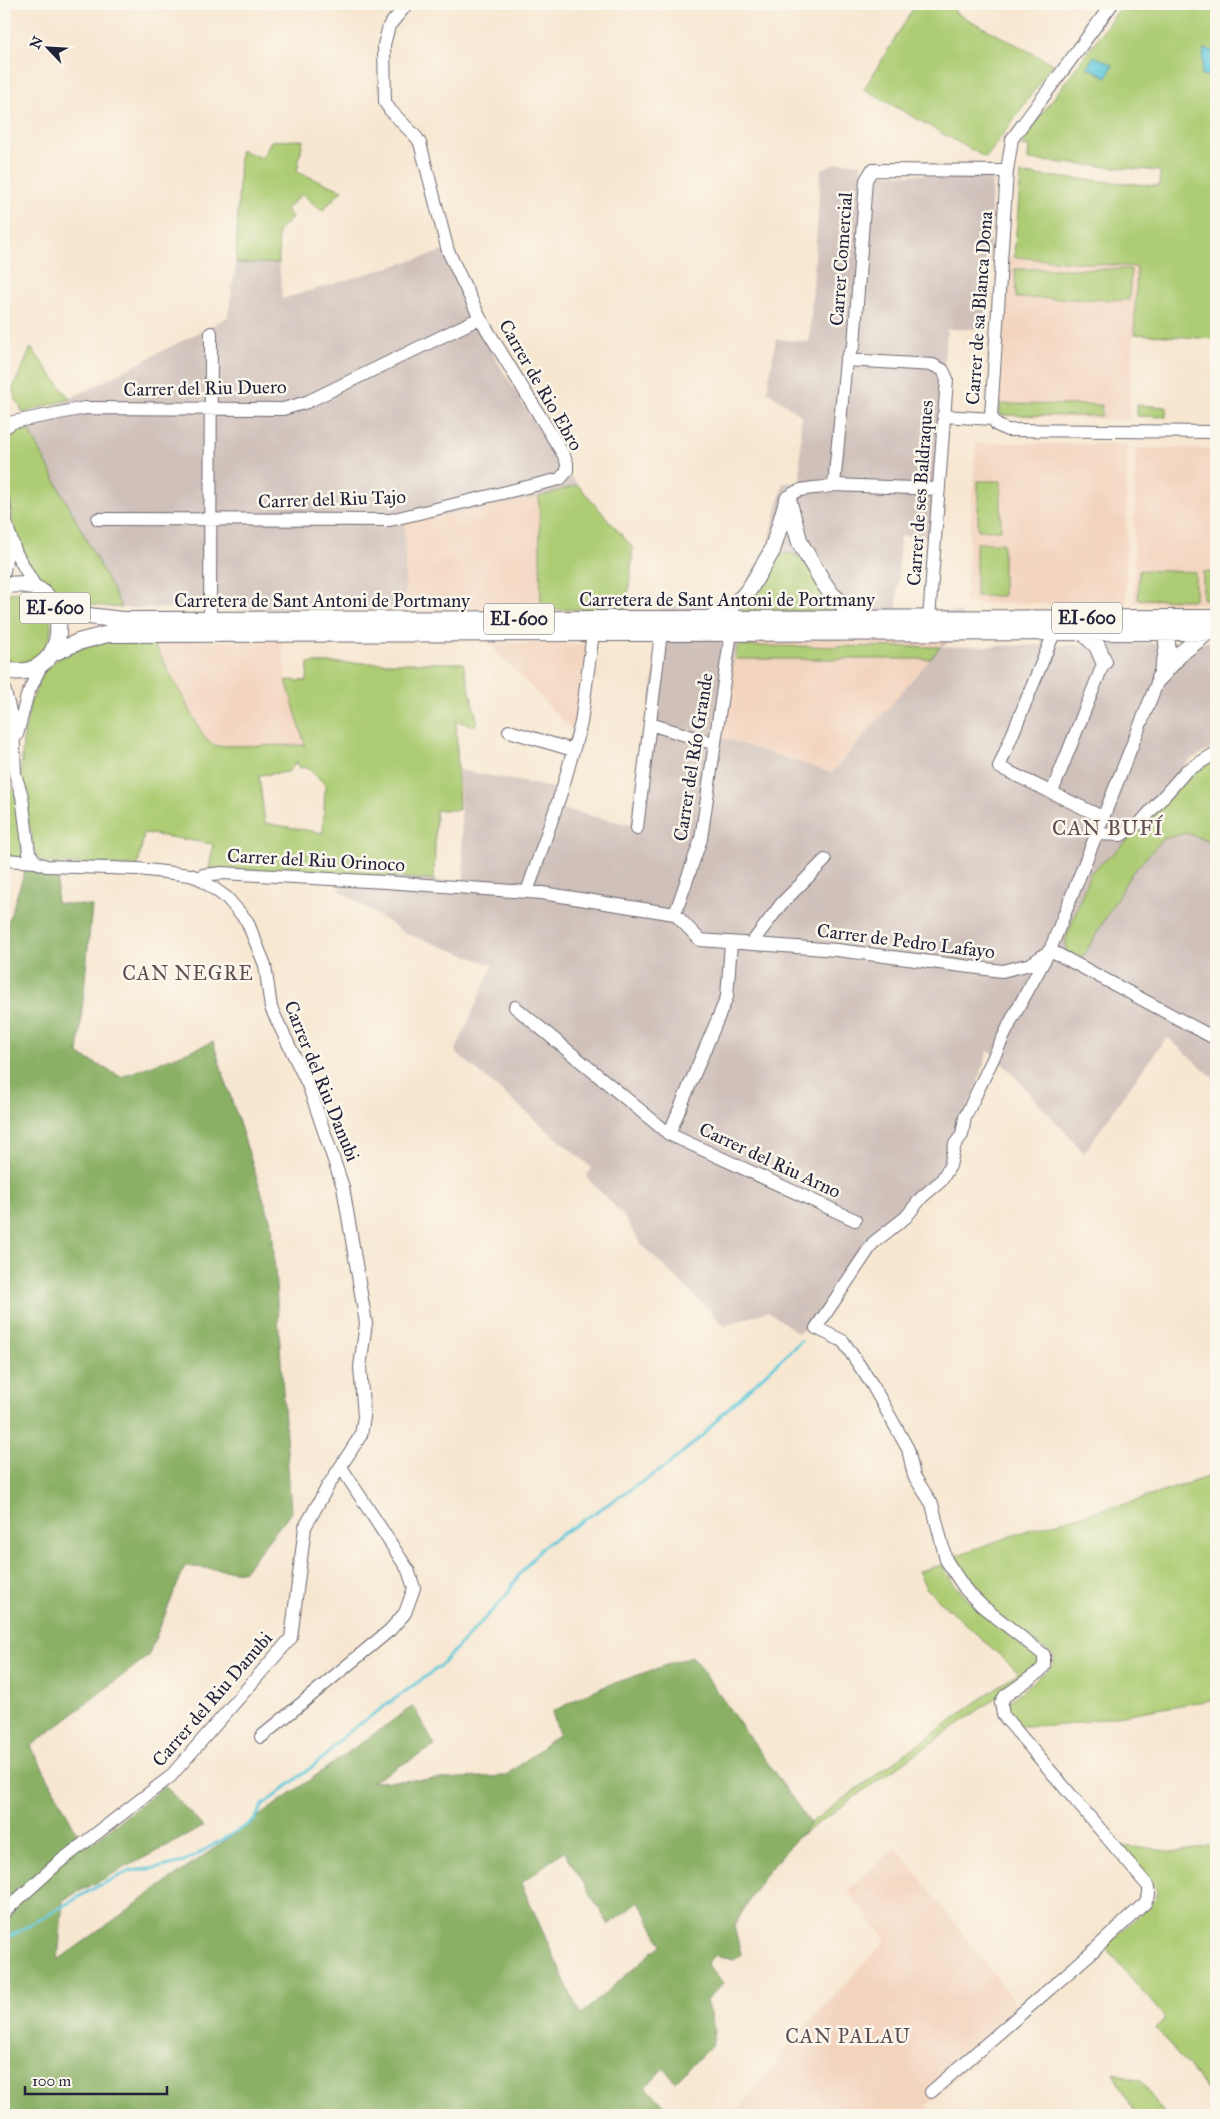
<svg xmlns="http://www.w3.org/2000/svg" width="1220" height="2119" viewBox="0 0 1220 2119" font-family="'IM FELL Great Primer',serif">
<rect width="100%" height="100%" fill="#fbf7ec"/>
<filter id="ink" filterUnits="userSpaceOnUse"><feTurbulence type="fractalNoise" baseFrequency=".02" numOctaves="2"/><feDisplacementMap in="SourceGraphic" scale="10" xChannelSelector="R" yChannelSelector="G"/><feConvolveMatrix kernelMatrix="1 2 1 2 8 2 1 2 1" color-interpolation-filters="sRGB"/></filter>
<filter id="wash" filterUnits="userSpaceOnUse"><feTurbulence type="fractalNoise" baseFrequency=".0096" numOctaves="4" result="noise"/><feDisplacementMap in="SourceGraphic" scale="20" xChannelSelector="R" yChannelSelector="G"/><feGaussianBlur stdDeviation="1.12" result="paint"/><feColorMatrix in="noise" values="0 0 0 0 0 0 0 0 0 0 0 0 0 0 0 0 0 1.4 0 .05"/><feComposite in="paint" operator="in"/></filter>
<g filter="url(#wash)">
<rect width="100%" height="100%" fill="#f7e7d1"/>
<path fill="#f3d4be" d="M1009,257L1137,267L1129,420L998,416Z
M976,443L1127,444L1126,604L965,603Z
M1135,448L1216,449V604L1134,603Z
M539,497L541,610L405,609L404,523Z
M736,639H944L940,647L930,659L832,773L722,738Z
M152,640L282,641L286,680L306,745L216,746L206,740Z
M488,643L588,644L574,732Z
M896,1847L1020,2008L1015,2027L927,2105L935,2115H734L789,2044L886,1940L847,1890Z"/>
<path fill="#cfc0ba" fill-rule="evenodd" d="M840,162L861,164V173L992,177L987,329H947L929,537L900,536L897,609L962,613V634L941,647L1216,642V747L1191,759L1131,824L1140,830L1090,873L1066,939V950L1084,955L1131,874L1163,839L1186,833L1216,844V1080L1167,1037L1129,1088L1084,1153L995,1055L988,1051L975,1091L954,1135L943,1170L923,1191L873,1234L810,1326L798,1333L768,1311L725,1326L642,1245L621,1213L586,1177L591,1167L455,1052L493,965L405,933L340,891L342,873L464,883L459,770L559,789L562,809L631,825L658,648L659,605L707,607L732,598L746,583L768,545L783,483H800L801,415L767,391L776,339L809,342L821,169ZM737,639H943L940,647L930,659L832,773L722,738Z
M444,251L495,358L561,466L578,485L539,497L405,523V609L122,608L25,422L228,317L236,263H279L282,299Z"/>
<path fill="#adcc73" stroke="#687757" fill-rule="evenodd" d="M916,4H958L954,12L1053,64L986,158L864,89Z
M1123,4H1216V339L1134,334L1137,267L1014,257L1021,174L1159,186L1160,171L1028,160L1029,146L1023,147L1024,138Z
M303,140L297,172L342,190L322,211L302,194L286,209L292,218L278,231L279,263H236L240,150L262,158L271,141Z
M1015,269H1131L1129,300L1016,298Z
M31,348L70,399L23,413L12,390Z
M1000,404L1102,405L1101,416L1000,415Z
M1137,405L1167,407L1166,417L1137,416Z
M25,422L122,608C99,606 76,604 56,591C8,562 4,485 4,434L14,426Z
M978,481H1001V530H978Z
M578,485L633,548L627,608L541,610L539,497Z
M976,543H1003V596H976Z
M791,553L801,558L846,611L731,612L766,567L780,555Z
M1139,570L1195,572V600L1138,599Z
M1203,572H1216V599H1203Z
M18,592C77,605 47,679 4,662V594Z
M152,640L206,740L216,746L305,745L286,680L307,681L308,663H463L477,720L475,726L456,721L459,810H436L434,880L322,872L209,869L213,844L144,833L138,866L46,863L38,858L34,849L21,776L23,742L30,704L44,672L61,656L101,641ZM297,762L300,768L307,767L325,784L323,833L265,823L259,775L288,772Z
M737,646L940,647L930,659H736Z
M4,739L6,779L16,794L23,858L4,857Z
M1216,760V844L1186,833L1163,839L1131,874L1084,955L1078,957L1066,951V939L1090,873L1140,830L1193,772Z
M1216,1474V1699L1065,1725L1021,1726L1008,1709L1010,1701L1052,1666L1055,1657L985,1605L949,1558L1028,1530L1132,1502Z
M942,1565C964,1605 1005,1631 1040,1659L1038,1667L1024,1678L798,1837L810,1823L1018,1672L926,1588L918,1571Z
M1216,1844V2100L1156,2028L1166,2019L1105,1947L1155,1900L1157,1891L1122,1846L1179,1852Z
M1114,2073L1141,2081L1164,2115H1136Z"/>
<path fill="#8ab065" stroke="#566950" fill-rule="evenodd" d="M26,868L58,876L56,903L92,906L78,1054L121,1077L213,1042L272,1225L291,1512L243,1572L185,1566L148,1656L31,1746L85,1848L165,1786L203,1827L63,1900L58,1960L413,1706L435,1746L371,1782L506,1776L559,1734L552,1712L592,1691L692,1656L810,1823L763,1877L734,1926L741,1954L734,1959L714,1955L707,1964L723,1983L706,2001L715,2032L712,2045L675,2082L664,2068L645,2087L669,2109C655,2119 650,2112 636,2105L630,2110L632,2115H4V934ZM564,1851L609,1925L639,1901L662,1944L580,2015L521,1883Z"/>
<path fill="#60c8db" stroke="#41758b" d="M1204,49L1216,51V77L1201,75Z
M1094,56L1113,65L1107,77L1087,67Z"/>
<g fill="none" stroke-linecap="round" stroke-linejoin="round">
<path stroke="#60c8db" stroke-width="3" d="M4,1940L98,1886L130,1871L157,1868L184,1862L254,1821L262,1806L323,1758L346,1734L439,1667L505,1597L519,1575L542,1547L668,1465L701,1437L724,1412L801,1341"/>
</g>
</g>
<g filter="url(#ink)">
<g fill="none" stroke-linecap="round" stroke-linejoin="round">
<g stroke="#6d6770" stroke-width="14">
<path id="minor" d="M1112,4L1012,139L1007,171L991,416L997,425L1007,430L1216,432
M846,360L933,365L943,370L947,379L929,619
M943,416L993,419
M4,428L13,422L85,408L283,409L307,402L480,318
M834,485L846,360L854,345L866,180L872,170L1007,171
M788,499C796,485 820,490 834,485L939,489
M4,502C7,525 9,548 4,571
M98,519L390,520L560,479L567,471V463L563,454L480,318L448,251L420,143L417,138L390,110L385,102L384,45L389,26L407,4
M7,527L16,553L37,590
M210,620L211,333
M1054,633L999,767L1102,817
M4,688L13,723L15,774L22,796L29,853L36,862L46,866L138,869L190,875L199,878L227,898L247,921L265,965L271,1008L309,1087L343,1187L366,1323L360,1367L364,1417L361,1435L328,1486L305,1527L291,1638L170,1777L58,1863L4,1912
M650,724L715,744
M509,731L573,750
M17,735L27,696L42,663
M1052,792L1104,662
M637,828L661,633
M1096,834L1121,835L1141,822L1186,771L1216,753
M4,860L36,862
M199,878L203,875L222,873L385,882L542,893L675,914L700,940L837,950L1002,971L1031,964L1048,952
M527,892L562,790L581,723L593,633
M675,914L701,839L731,633
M751,944L782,903L825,860
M1050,950L1216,1039
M515,1007L669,1134L727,997L731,943
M669,1134L855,1220
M261,1737L390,1630L405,1613L414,1588L408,1570L341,1467
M931,2092L1091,1953L1145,1903L1149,1895V1887L1003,1715L1001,1703L1005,1696L1040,1671L1044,1666V1655L982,1606L966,1590L946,1560L932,1504L914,1476L908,1449L873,1386L843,1341L816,1328L873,1243L906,1217L922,1197L941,1181L950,1166L955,1144L962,1135L965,1117L1013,1017L1050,950L1159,678"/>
</g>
<g stroke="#6d6770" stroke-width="18">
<path id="major" d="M788,499L800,543L823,582L832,595L843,604L867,617
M4,586C76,569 77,686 4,670
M50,601L89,616L122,620L1216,618
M711,618L733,604L743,597L750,588L772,551L787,501
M1084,633L1097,646L1104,662
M51,654L78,642L108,634L1216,632
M1162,671C1166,657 1170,647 1165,632
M1159,678L1181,653L1208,632"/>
</g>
<use href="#minor" stroke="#fff" stroke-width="12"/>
<use href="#major" stroke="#fff" stroke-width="16"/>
</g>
</g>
<g text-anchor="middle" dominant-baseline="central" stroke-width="5" stroke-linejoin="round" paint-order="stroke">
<g fill="#fbf7ec" stroke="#636270" stroke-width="1">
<rect x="20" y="592.5" width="70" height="31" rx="4"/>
<rect x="1052" y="602.5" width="70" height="31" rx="4"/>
<rect x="484" y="603.5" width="70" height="31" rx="4"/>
</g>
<g font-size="18" font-weight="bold" fill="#22223b">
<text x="55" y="608">EI-600</text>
<text x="1087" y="618">EI-600</text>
<text x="519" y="619">EI-600</text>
</g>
<g font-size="19" fill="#22223b" stroke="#fbf7ec">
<text transform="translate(841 259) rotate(-86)">Carrer Comercial</text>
<text transform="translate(979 308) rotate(-86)">Carrer de sa Blanca Dona</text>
<text transform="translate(541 385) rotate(60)">Carrer de Rio Ebro</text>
<text transform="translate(205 388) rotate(-1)">Carrer del Riu Duero</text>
<text transform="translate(920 493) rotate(-86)">Carrer de ses Baldraques</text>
<text transform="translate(332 499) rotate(-2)">Carrer del Riu Tajo</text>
<text x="727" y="599">Carretera de Sant Antoni de Portmany</text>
<text x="322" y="600">Carretera de Sant Antoni de Portmany</text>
<text transform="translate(693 757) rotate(-81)">Carrer del Río Grande</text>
<text transform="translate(316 860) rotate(3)">Carrer del Riu Orinoco</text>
<text transform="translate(906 941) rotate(7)">Carrer de Pedro Lafayo</text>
<text transform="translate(322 1081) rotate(68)">Carrer del Riu Danubi</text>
<text transform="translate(770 1160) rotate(25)">Carrer del Riu Arno</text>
<text transform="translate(212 1699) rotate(-49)">Carrer del Riu Danubi</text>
</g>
<g font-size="20" letter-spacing="1" fill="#5f4d51" stroke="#fbf7ec">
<text x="188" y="973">CAN NEGRE</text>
<text x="848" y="2036">CAN PALAU</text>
</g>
<g font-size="21" letter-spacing="1" fill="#5f4d51" stroke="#fbf7ec">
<text x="1108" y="828">CAN BUFÍ</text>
</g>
</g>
<rect width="1220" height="2119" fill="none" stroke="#fbf7ec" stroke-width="20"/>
<g transform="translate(48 48) rotate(295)" stroke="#fbf7ec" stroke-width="4" paint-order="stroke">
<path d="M0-4L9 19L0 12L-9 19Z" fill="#22223b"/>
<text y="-8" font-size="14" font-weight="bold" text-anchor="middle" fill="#22223b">N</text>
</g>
<path d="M25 2086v8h142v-8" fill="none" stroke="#22223b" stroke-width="2.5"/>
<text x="32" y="2086" font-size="15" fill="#22223b" stroke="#fbf7ec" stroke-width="4" paint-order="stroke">100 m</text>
</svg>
